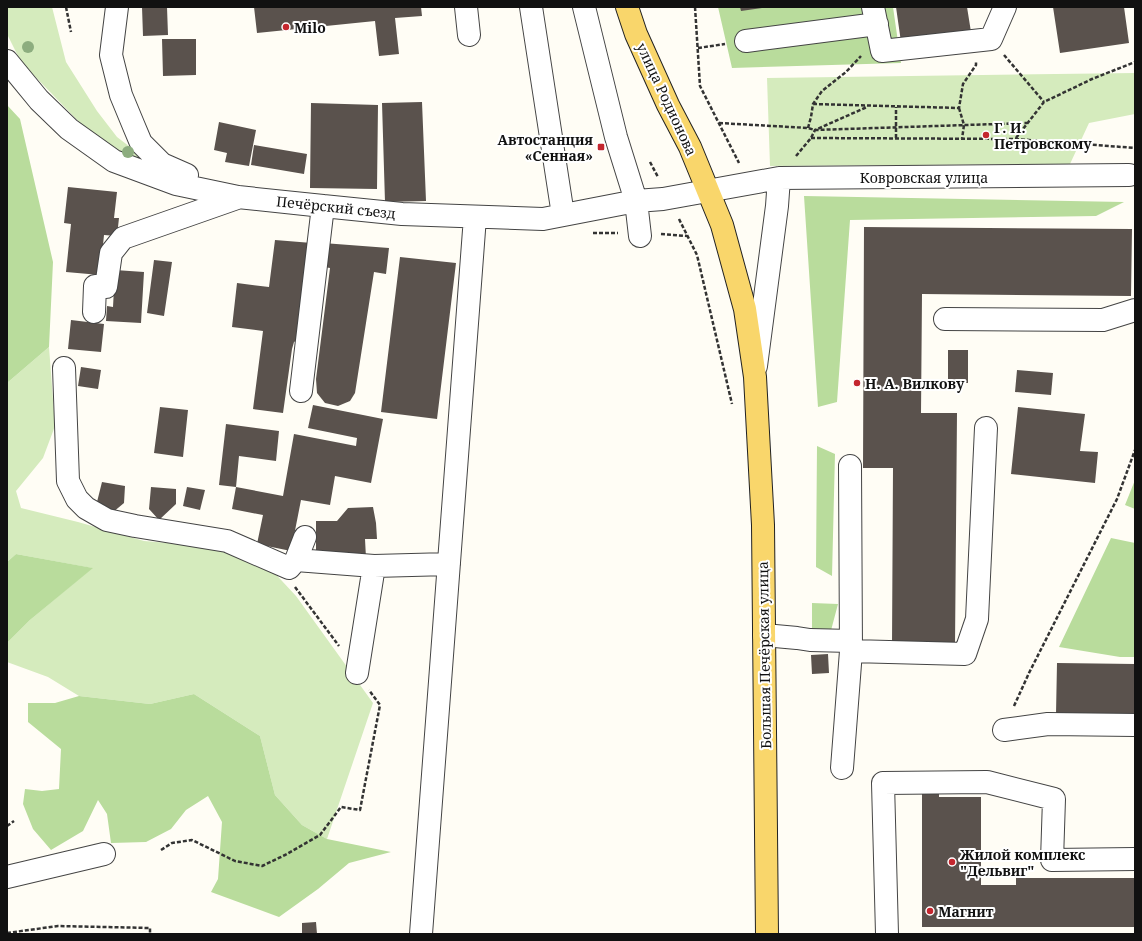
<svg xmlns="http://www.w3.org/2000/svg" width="1142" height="941" viewBox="0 0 1142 941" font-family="'Noto Serif',serif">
<rect width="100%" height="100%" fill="#fffdf5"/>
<path fill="#d5ebbd" d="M7,7H52L66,62L97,111L117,137L155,166L128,159L84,127L21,62L7,34Z
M1135,73V114L1089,123L1070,164L770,166L767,78Z
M49,347L55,426L43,458L16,491L21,508L78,522L144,541L228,548L269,567L296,596L373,703L327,839L302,825L275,795L260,736L194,694L150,704L79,696L48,677L7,662V643L30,620L92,568L16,554L7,562V383Z"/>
<path fill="#b9dc9c" d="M718,7H893L901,63L732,68Z
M7,105L20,119L53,262L49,347L7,383Z
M804,196L1124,202L1096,216L850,220L837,402L818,407Z
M817,446L835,454L832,576L816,567Z
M1135,480V509L1125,505Z
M1111,538L1135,543V657H1120L1059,647Z
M16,554L93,568L30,620L7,643V562Z
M812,603L838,604L829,638L812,636Z
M194,694L260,736L275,795L302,825L327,839L391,852L349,863L318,889L279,917L211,892L218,879L222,822L208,796L186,810L171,829L146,842L111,843L107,814L98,800L83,831L51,850L33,829L23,804L25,789L42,791L59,789L61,749L28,722V703H55L79,696L150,704Z"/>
<path fill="#5a524d" d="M142,7H167L168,35L143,36Z
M254,7H421L422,16L395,18L399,54L379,56L375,21L257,33Z
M740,7H762V8L741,11Z
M896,7H967L971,32L901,42Z
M1053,7H1124L1129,43L1060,53Z
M162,39H196V75L163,76Z
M422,102L426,201L385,202L382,103Z
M311,103L378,105L377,189L310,188Z
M219,122L256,130L249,166L225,162L227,153L214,150Z
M254,145L307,154L304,174L251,165Z
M68,187L117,192L114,218H119L117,236L104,235L100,275L66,272L71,224L64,223Z
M864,227L1132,229L1131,296L922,294L921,413H957L955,646H892L893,468H863Z
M275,240L312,243L301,338L294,342L292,349L283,413L253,409L263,331L232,327L237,283L269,287Z
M323,243L389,248L386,274L374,272L355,393L350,401L338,406L325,403L317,393L316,379L330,268L319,266Z
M400,257L456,263L437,419L381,412Z
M154,260L172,262L164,316L147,313Z
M115,270L144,272L141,323L106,321L107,306L113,307Z
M71,320L104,324L101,352L68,349Z
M948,350H968V383H948Z
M81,367L101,370L98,389L78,386Z
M1017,370L1053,373L1051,395L1015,392Z
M313,405L383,419L371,483L335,476L330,505L301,500L291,551L257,544L263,515L232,509L236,487L283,496L294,434L356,446L357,438L308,428Z
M160,407L188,410L183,457L154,453Z
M1018,407L1085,414L1080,451L1098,452L1095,483L1011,474Z
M226,424L279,431L276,461L239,456L236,487L219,485Z
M102,482L125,486L124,503L112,513L97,502Z
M151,487L176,489V504L159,520L149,509Z
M187,487L205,490L200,510L183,506Z
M373,507L376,523L377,539H365L366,558L316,556V521H337L348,508Z
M828,654L829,673L812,674L811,655Z
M1057,663L1135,664V716L1056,714Z
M922,791H939V797H981V885H1016V878H1135V927H922Z
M316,922L317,934H302V923Z"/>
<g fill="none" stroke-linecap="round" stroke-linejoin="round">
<g stroke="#444" stroke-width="24">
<path id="minor" d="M117,7L111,55L121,95L133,124L141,143L162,164L187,175
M466,7L469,35
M531,7L563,215
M584,7L616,137L636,201L640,236
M873,7L882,51L991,39L1005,7
M746,41L877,24
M7,61L39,100L69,129L114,161L176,184L238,197L323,206L402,214L543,219L636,201L663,199L779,178L1129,175
M94,312L95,286L106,287L111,253L123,238L237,198
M945,319L1103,320L1135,310
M756,366L777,206L779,178
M64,368L68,481L77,499L86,508L107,520L135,526L227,541L289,568L296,560L374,566L449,564
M301,391L323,206
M296,560L305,537
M764,635L797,638L810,640L851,641
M851,651L965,654L977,619L986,428
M357,673L374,566
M1004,730L1048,724L1135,725
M842,768L851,651L850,466
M7,877L104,854
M421,934L475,217
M887,934L883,783L987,782L1054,799L1052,860L1135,859"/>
</g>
<g stroke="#222" stroke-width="24">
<path id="major" d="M627,7L636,34L668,105L690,147L722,225L745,309L755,377L763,525L767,934"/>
</g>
<path stroke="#333" stroke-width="2.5" stroke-dasharray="4 2" stroke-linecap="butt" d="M66,7L71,32
M695,7L700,86L739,163
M698,48L725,44
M1004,55L1044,102
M813,104L959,108L963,84L976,65V62
M959,108L964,125L962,139
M719,123L808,128L815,130L1027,123
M808,128L811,117L813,104L822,91L846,72L861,56
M811,138L1016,139L1135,148
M896,138V107
M1016,138L1044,102L1092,79L1135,62
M796,156L811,138L815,130L867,107
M650,162L658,177
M679,219L697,255L732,404
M593,233H618
M661,234L687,236
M295,587L339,646
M1014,706L1029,673L1117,499L1135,450
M7,826L14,821
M161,850L172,843L192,840L235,861L262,866L285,855L320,835L341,807L360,810L380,705L369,690
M7,933L58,926L150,928V934"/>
<use href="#minor" stroke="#fff" stroke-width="22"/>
<use href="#major" stroke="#f9d66b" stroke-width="22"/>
</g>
<g fill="#8dad7f">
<circle cx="28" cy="47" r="6"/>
<circle cx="128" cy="152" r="6"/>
</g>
<g fill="#c4262e" stroke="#fff" stroke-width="1.5">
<circle cx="286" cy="27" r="4"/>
<circle cx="986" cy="135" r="4"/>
<rect x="597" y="143" width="8" height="8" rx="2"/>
<circle cx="857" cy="383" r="4"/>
<circle cx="952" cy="862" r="4"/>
<circle cx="930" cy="911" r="4"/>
</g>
<g text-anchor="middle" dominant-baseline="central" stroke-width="4" stroke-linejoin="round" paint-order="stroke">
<g font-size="14" font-weight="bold" fill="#111" stroke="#fff" text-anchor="start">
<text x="294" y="27">Milo</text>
<text x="994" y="127">Г. И.<tspan x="994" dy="16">Петровскому</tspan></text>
<text x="593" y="139" text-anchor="end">Автостанция<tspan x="593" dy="16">«Сенная»</tspan></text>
<text x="865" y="383">Н. А. Вилкову</text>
<text x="960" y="854">Жилой комплекс<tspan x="960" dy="16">"Дельвиг"</tspan></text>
<text x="938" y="911">Магнит</text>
</g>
<g font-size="14" fill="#111" stroke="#fff">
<text transform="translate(667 99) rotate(65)">улица Родионова</text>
<text x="924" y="177">Ковровская улица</text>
<text transform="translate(336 207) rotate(6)">Печёрский съезд</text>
<text transform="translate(764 655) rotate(-91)">Большая Печёрская улица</text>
</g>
</g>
<rect width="1142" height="941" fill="none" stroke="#111111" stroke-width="16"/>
</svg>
